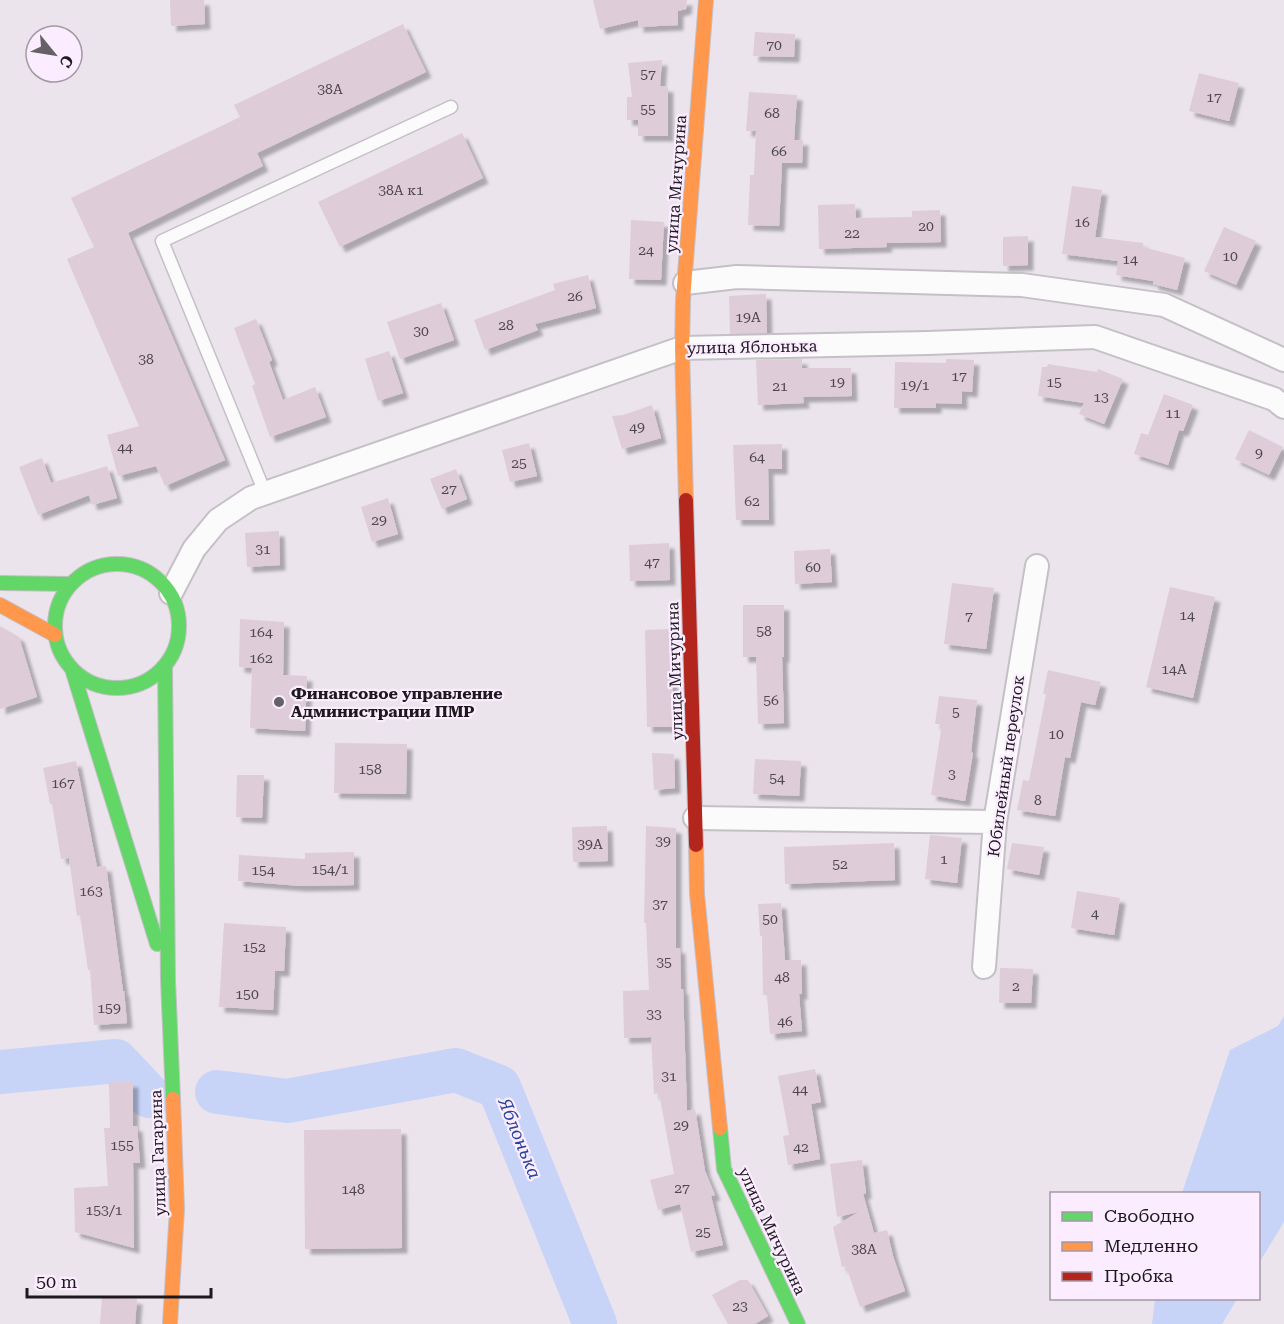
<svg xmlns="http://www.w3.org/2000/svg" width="1284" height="1324" viewBox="0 0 1284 1324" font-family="'Roboto Serif',serif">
<defs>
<filter id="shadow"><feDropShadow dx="5.5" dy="5.5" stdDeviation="1.5" flood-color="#0004"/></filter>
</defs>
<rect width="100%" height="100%" fill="#ebe4ed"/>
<path fill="#c7d3f7" d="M1284,1016V1222L1259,1263L1258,1194L1182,1193L1230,1050L1278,1026Z
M1155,1299V1298L1237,1299L1222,1324H1152Z"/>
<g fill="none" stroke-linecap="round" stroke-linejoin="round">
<path stroke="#c7d3f7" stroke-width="44" d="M0,1072L116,1061L149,1096
M217,1092L287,1101L456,1070L499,1087L595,1324"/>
</g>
<path fill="#dfccd9" filter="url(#shadow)" d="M170,0H204L205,24L171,26Z
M593,0H687L686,9L678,11V25L638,27V20L600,29Z
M403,24L426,72L257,153L263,166L128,233L225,460L165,486L156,466L118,476L107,435L139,426L67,259L94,247L71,198L240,117L234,105Z
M755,32L795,34L794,57L753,56Z
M662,60L660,86L668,87V136H638V120H627V97H632L628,63Z
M1199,73L1239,83L1229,121L1189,111Z
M749,92L797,95L794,140H803L802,163H782L779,226L748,225L750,175H754L756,131H746Z
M462,133L483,178L340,247L318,202Z
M1072,186L1102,190L1095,237L1143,243V247L1185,258L1177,290L1153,284V281L1116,275L1118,261L1062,254Z
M855,204L856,218L912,217V211L940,210L941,242L886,243L887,247L819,249L818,205Z
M631,220L664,222L661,280L629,279Z
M1224,227L1256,241L1236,285L1204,271Z
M1028,236V265L1003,266V237Z
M588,275L596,308L535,324L538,330L485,350L474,320L555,290L553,284Z
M766,294L767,333L730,334L729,296Z
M441,303L454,340L400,359L387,322Z
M256,319L272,360L269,362L283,400L315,387L326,417L270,437L252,386L255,384L234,328Z
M389,351L403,393L378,401L365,359Z
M802,359V368H851L852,396L803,397L804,403L758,405L756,360Z
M946,359L974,360L972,392L962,391V404L936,403V408H894L895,362L946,363Z
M1048,364L1097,372L1098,369L1123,379L1104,424L1079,414L1084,403L1038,396L1042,367H1047Z
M1164,394L1193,405L1183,431L1179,430L1168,465L1134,454L1141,433L1148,435Z
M652,405L661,438L622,449L612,416L623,415Z
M1249,430L1283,447L1269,475L1235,459Z
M529,443L537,476L510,482L502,450Z
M782,444V469H768L769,520H736L733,445Z
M42,458L51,483L107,466L117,498L92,505L89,495L38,515L19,467Z
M456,469L467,499L442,509L430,479Z
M388,498L398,534L372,542L361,507Z
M279,531L280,565L247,567L245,533Z
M669,543L670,580L630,581L629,545Z
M830,549L832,582L795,584L794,551Z
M952,583L994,588L986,649L944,644Z
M1170,587L1215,597L1193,698L1146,687Z
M743,605H784V657H782L784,723L758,724L756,657H743Z
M240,619L284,622L283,675L307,676L305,731L250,728L252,668L239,667Z
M0,626L19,637L37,697L0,709Z
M671,629L674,727H647L645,630Z
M1048,670L1101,682L1095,705L1081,702L1070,758L1065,757L1055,816L1017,810L1023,780L1029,781L1046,694H1043Z
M939,696L977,700L971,752L973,753L965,801L931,795L942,724H935Z
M335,743L407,744L406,794L334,793Z
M652,753L674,754L675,788L654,790Z
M755,759L801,761L799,796L753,794Z
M76,761L97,867L106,866L123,991H124L127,1023L94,1025L90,970H88L80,915L77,916L69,858L61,859L52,804H50L43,768Z
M237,775H264L262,818L236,817Z
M607,826L608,861L573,862L572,827Z
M646,826L676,828V948H680L681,989H683L687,1111L695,1109L705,1171L715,1195L711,1196L723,1245L691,1252L680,1204L658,1210L650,1180L674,1174L659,1093L654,1094L651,1037L624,1038L623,991L649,990L646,923H644Z
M930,835L962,838L957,883L925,879Z
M894,843L895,880L785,884L784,847Z
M1012,843L1044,847L1039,875L1007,869Z
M354,852V885L301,886L238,881L239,855L305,859V853Z
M1077,891L1120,898L1114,935L1071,928Z
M781,903L785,960H801L802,994H799L802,1031L770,1034L767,995H763L762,936H760L758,904Z
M224,923L286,927L284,971H275L273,1010L219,1007Z
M1000,968L1033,969L1031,1003H999Z
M815,1069L821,1102L811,1104L820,1159L788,1165L783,1136L789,1135L778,1076Z
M109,1082H133V1126H137L140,1163H133L134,1248L75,1232L74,1188L108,1186L104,1128H110Z
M401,1129L402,1248L305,1249L304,1130Z
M862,1160L866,1193L863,1194L874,1233L887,1230L893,1256L905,1291L860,1307L846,1266L842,1267L833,1227L859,1212L837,1217L830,1164Z
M740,1280H748L768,1316L755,1324H728L712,1295Z
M102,1297L137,1299L135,1324H100Z"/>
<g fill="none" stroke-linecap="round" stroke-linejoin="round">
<g stroke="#c5bfc6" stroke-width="15">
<path id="lane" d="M265,493L162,241L451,107"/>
</g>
<g stroke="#c5bfc6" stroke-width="26">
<path id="street" d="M685,283L737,277L1022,285L1164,305L1284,360
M171,593L194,549L218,520L251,498L682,348L928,343L1095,337L1274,399L1284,407
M695,818L995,822
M984,967L995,822L1037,566"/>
</g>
<g stroke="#c5bfc6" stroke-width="16">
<path id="fast" d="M55 626a62 62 0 1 1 124 0a62 62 0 1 1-124 0Z
M0,583L70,584
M165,666L168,980L173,1099
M72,669L157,944
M720,1128L724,1169L798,1324"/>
</g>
<g stroke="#c5bfc6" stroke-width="16">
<path id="slow" d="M686,500L682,348L683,300L706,0
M0,605L55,635
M696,845L697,894L720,1128
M170,1324L177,1209L173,1099"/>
</g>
<g stroke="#c5bfc6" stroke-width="16">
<path id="jam" d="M686,500L696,845"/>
</g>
<use href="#lane" stroke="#fcfbfc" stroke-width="12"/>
<use href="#street" stroke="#fcfbfc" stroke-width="22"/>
<use href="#fast" stroke="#63d668" stroke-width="14"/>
<use href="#slow" stroke="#ff974d" stroke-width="14"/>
<use href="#jam" stroke="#b3261e" stroke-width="14"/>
</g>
<circle fill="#666067" stroke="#fbedff" stroke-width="2" cx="279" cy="702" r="6"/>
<g text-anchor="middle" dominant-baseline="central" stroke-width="4.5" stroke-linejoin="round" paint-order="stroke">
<g font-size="14" fill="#4f474e">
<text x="774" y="45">70</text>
<text x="648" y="74">57</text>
<text x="330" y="89">38А</text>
<text x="1214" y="97">17</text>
<text x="648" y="109">55</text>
<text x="772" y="113">68</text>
<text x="779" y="151">66</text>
<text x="401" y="190">38А к1</text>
<text x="1082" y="222">16</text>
<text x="926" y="226">20</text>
<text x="852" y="233">22</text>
<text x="646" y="250">24</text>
<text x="1230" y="256">10</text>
<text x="1130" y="259">14</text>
<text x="575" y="296">26</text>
<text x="748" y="317">19А</text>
<text x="506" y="325">28</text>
<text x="421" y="331">30</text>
<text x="146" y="359">38</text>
<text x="959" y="376">17</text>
<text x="837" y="382">19</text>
<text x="1054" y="382">15</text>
<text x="915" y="385">19/1</text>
<text x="780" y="386">21</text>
<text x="1101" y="397">13</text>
<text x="1173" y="413">11</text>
<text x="637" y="427">49</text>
<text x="125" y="447">44</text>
<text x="1259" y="453">9</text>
<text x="757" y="457">64</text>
<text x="519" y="463">25</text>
<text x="449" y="489">27</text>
<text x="752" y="501">62</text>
<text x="379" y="520">29</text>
<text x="263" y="549">31</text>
<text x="652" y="562">47</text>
<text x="813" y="567">60</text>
<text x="1187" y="615">14</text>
<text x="969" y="616">7</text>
<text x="764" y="631">58</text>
<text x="261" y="632">164</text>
<text x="261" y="658">162</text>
<text x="1174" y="669">14А</text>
<text x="771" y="700">56</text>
<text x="956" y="712">5</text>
<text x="1056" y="734">10</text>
<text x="370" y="769">158</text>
<text x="952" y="774">3</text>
<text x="777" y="778">54</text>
<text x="63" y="783">167</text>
<text x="1038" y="800">8</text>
<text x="663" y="841">39</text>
<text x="590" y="844">39А</text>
<text x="944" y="859">1</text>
<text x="840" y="864">52</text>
<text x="330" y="869">154/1</text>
<text x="263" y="870">154</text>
<text x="91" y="891">163</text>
<text x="660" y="904">37</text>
<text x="1095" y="913">4</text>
<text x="770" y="919">50</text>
<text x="254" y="947">152</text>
<text x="664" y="962">35</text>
<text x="782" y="977">48</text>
<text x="1016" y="986">2</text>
<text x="247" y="994">150</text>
<text x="109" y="1008">159</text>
<text x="654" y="1014">33</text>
<text x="785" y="1021">46</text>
<text x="669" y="1076">31</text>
<text x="800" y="1089">44</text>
<text x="681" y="1125">29</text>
<text x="122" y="1145">155</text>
<text x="801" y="1147">42</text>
<text x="682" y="1188">27</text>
<text x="353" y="1189">148</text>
<text x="104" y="1210">153/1</text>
<text x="703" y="1232">25</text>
<text x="864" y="1249">38А</text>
<text x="740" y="1306">23</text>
</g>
<g font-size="16" fill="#1e191f" stroke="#fbedff">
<text transform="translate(676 184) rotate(-86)">улица Мичурина</text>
<text transform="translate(752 347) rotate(-1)">улица Яблонька</text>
<text transform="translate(675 671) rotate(-92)">улица Мичурина</text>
<text transform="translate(1006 766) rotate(-82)">Юбилейный переулок</text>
<text transform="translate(158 1153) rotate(-92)">улица Гагарина</text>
<text transform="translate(772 1231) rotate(65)">улица Мичурина</text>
</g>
<g font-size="16" font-weight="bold" fill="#1e191f" stroke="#fbedff" text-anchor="start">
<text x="291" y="693">Финансовое управление<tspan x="291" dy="18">Администрации ПМР</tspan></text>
</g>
<g font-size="18" font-style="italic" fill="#264399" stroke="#fbedff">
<text transform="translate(520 1138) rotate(68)">Яблонька</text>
</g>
</g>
<rect x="1050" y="1192" width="210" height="108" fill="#fbedff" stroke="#a398a5" stroke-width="1.5"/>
<rect x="1062" y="1212" width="30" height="9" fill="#63d668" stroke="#a398a5" stroke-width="1.5"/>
<text x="1104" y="1222" font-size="18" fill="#1e191f">Свободно</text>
<rect x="1062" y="1242" width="30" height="9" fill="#ff974d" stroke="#a398a5" stroke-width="1.5"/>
<text x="1104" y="1252" font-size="18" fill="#1e191f">Медленно</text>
<rect x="1062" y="1272" width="30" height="9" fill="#b3261e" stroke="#a398a5" stroke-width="1.5"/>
<text x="1104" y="1282" font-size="18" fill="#1e191f">Пробка</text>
<g transform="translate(54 54) rotate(120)"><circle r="28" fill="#fbedff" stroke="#a398a5" stroke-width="1.5"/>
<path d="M0-4.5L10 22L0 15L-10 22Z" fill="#666067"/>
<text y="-9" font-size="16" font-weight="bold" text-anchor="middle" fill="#1e191f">С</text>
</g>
<path d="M27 1288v9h184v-9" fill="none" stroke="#1e191f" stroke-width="3"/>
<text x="36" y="1288" font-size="18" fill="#1e191f" stroke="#fbedff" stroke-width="4.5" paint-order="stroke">50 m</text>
</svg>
